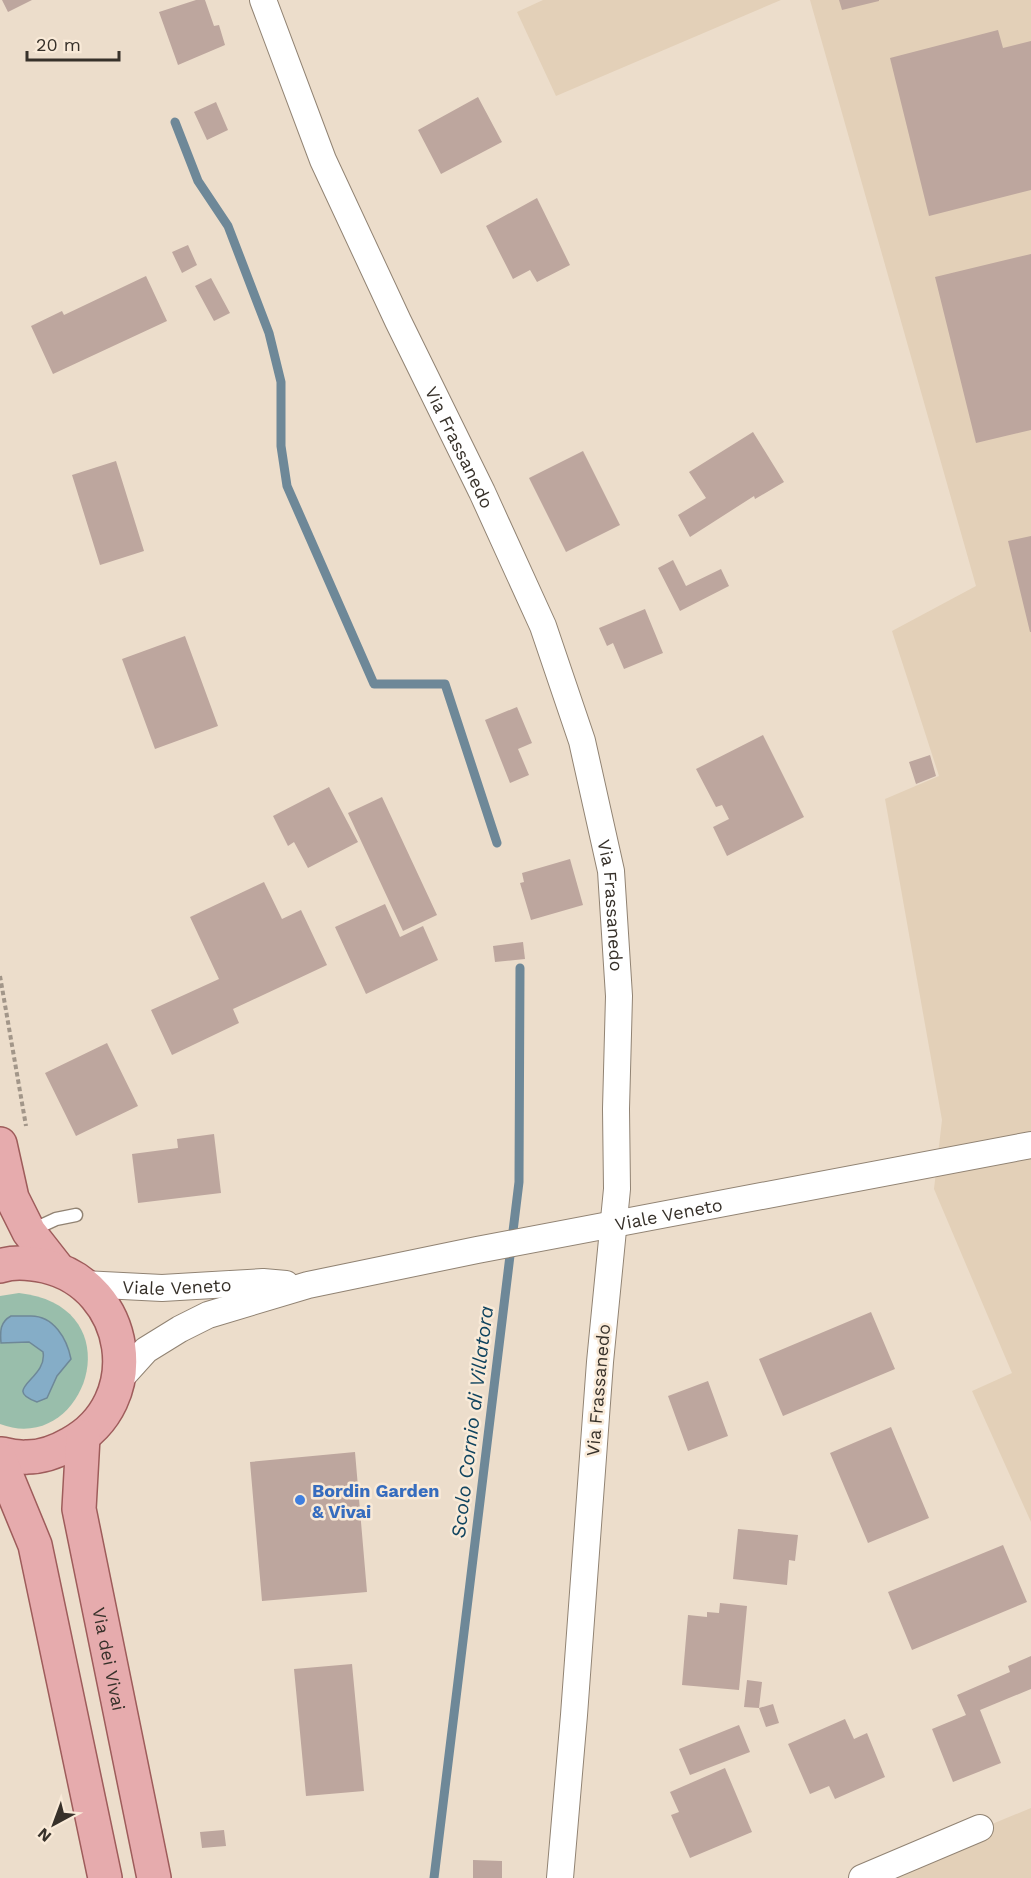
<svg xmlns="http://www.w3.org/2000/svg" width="1031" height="1878" viewBox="0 0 1031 1878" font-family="'Work Sans',sans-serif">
<rect width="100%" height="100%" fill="#ecddcb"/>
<path fill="#e3d0b8" d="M543,0H781L556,96L517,12Z
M810,0H1031V1522L972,1391L1012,1373L934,1189L942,1120L885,799L939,776L892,631L976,586Z
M1031,1808V1878H865L980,1829Z"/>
<path fill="#99beab" d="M19,1293C137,1306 85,1457 0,1424V1296Z"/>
<path fill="#85adc7" stroke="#6e8898" stroke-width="1.5" d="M11,1316C18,1316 24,1316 31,1316C54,1316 67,1339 71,1359L57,1376L47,1398L37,1402C0,1389 48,1379 43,1352L29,1342L1,1343C0,1331 0,1322 11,1316Z"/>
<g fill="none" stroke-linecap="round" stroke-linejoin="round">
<path stroke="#6e8898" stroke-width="9" d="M175,122L198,181L228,226L269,333L281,382V446L287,486L374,684H445L497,843
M434,1878L519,1182L520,968"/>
</g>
<path fill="#bda69e" d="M2,0H32L8,12Z
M196,0H205L214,26L219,25L225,45L178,65L159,12Z
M839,0H879V1L842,10Z
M998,30L1003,48L1031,41V190L929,216L890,58Z
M478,97L502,142L441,174L418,130Z
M216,102L228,130L207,140L194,112Z
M537,198L570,265L537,282L530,270L513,279L486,226Z
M188,245L197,265L182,273L172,252Z
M1031,254V430L976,443L935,277Z
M146,276L167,321L53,374L31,326L62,311L64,315Z
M211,278L230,313L214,321L195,286Z
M753,432L784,482L755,499L754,496L690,537L678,515L706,498L689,472Z
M583,451L620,525L566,552L529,478Z
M116,461L144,551L100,565L72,475Z
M1031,536V632H1030L1008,541Z
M673,560L686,586L721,569L729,586L680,611L658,568Z
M645,609L663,653L624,669L613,643L607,646L599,628Z
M185,636L218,726L155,749L122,659Z
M517,707L532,743L518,749L529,775L510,783L485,720Z
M763,735L804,817L727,856L713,827L729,819L722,805L716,807L696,769Z
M930,755L936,776L916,784L909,762Z
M329,787L358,842L308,868L294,842L288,846L273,816Z
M382,797L437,915L403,931L348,813Z
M570,859L583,905L531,920L520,883L524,882L522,873Z
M264,882L282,919L301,910L327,965L233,1009L239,1023L172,1055L151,1010L219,979L190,917Z
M385,904L400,937L423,926L438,960L366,994L335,927Z
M523,942L525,959L495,962L493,946Z
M107,1043L138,1106L76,1136L45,1073Z
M214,1134L221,1193L138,1203L132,1154L178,1148L177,1139Z
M871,1312L895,1369L783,1416L759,1359Z
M708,1381L728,1436L688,1451L668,1396Z
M891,1427L929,1518L868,1543L830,1453Z
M355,1452L367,1592L262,1601L250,1462Z
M738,1529L798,1535L795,1561L789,1560L787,1585L733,1579Z
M1003,1545L1027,1602L912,1650L888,1592Z
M720,1603L747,1606L739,1690L682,1685L688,1615L707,1617V1612L719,1613Z
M1031,1656V1689L980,1710L1001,1763L953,1782L932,1729L966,1715L957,1695L1010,1672L1008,1666Z
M352,1664L364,1791L306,1796L294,1669Z
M747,1680L762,1682L759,1708L744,1707Z
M773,1704L779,1723L766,1727L759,1708Z
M845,1719L854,1739L867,1733L885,1777L835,1799L829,1786L810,1794L788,1744Z
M739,1725L750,1752L690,1775L679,1749Z
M725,1768L752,1832L690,1858L671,1815L679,1812L670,1792Z
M224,1830L226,1846L202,1848L200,1832Z
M473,1860L502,1861V1878H473Z"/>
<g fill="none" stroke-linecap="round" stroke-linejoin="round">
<g stroke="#918373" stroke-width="15">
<path id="service" d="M30,1231L56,1219L76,1215"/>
</g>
<g stroke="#918373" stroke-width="28">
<g id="minor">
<path id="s1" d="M263,0L323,160L398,321L482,492L543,626L582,741L611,871L619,996L616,1109L617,1189L600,1362L574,1715L560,1878"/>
<path id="s2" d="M83,1284L162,1288L263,1282L286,1284"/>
<path id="s3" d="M118,1381L146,1350L180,1329L208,1315L308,1285L477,1250L1031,1145"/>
<path d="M862,1878L980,1828"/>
</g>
</g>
<g stroke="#9e5c5b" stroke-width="36">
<g id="primary">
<path d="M0,1144L12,1198L29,1232L58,1269"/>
<path d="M0,1266C14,1261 31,1263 45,1266C130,1286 148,1402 70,1444C58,1451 42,1457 27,1457C18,1458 9,1455 0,1454"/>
<path id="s4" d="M83,1437L79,1509L154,1878"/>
<path d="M0,1460L35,1545L105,1878"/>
</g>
</g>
<path stroke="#a29689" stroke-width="4" stroke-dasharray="4.5 3" stroke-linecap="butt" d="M0,976L26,1126"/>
<use href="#service" stroke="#fff" stroke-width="12"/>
<use href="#minor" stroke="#fff" stroke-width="26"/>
<use href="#primary" stroke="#e6abad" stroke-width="33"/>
</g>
<circle fill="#3f7fe0" stroke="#f9ead8" stroke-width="2" cx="300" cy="1500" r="6"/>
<g text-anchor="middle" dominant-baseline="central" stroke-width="5" stroke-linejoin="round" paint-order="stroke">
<g font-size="18" fill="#37312a" stroke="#f9ead8">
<text stroke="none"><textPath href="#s1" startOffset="489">Via Frassanedo</textPath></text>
<text stroke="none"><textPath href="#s1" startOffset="975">Via Frassanedo</textPath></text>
<text stroke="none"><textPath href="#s3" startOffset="585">Viale Veneto</textPath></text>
<text stroke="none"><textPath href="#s2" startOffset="94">Viale Veneto</textPath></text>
<text transform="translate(598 1390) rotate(-85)">Via Frassanedo</text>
<text stroke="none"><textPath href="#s4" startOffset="225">Via dei Vivai</textPath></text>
</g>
<g font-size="18" font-weight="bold" fill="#366cbe" stroke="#f9ead8" text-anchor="start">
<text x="312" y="1490">Bordin Garden<tspan x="312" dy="21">&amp; Vivai</tspan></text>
</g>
<g font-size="20" font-style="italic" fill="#10445f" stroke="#f9ead8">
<text transform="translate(472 1422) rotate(-83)">Scolo Cornio di Villatora</text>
</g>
</g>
<g transform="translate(54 1824) rotate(221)" stroke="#f9ead8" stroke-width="4.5" paint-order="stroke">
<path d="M0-4.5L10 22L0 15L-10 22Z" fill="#37312a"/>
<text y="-9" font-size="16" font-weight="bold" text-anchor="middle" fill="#37312a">N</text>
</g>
<path d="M27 51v9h92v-9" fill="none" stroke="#37312a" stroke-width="3"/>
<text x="36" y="51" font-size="18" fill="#37312a" stroke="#f9ead8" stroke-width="4.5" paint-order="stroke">20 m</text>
</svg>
